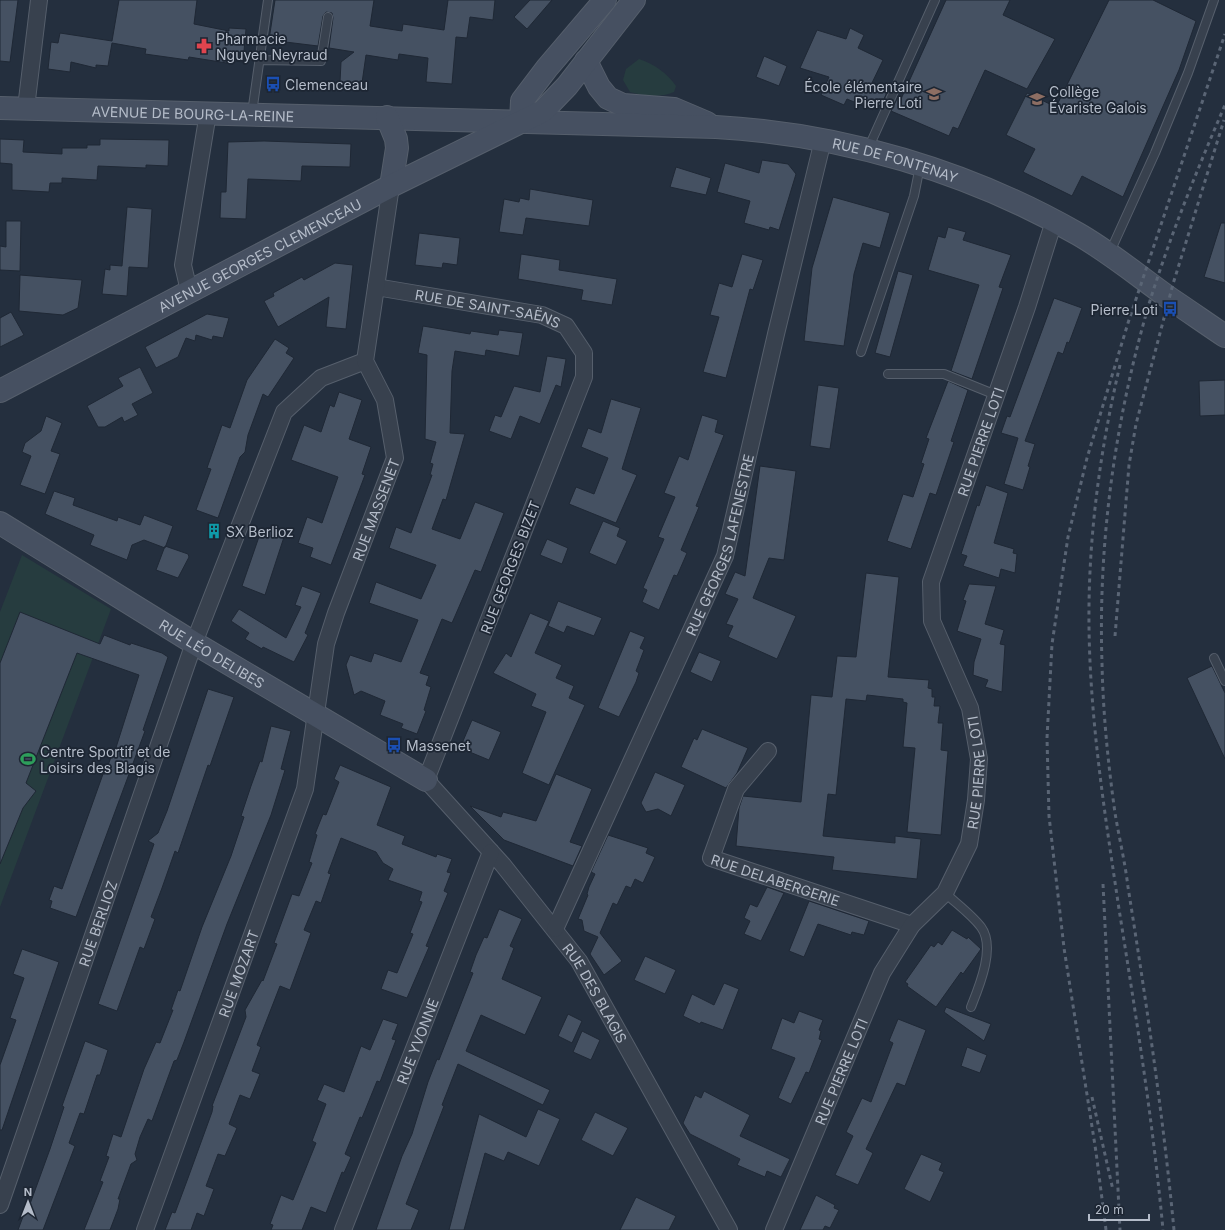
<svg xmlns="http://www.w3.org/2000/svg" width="1225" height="1230" viewBox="0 0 1225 1230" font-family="Inter,sans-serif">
<rect width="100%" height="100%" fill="#242f3e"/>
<path fill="#263c3f" d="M639,59C654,64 667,73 676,86L674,92C660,98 644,96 630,92L623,80L626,69Z
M22,555L111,609L0,907V612Z"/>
<path fill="#455162" stroke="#1f2835" d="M0,0H18L10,62L0,61Z
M119,0H197L194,24L229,31V28L246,29L243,62L234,61L233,64L189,57L188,60L145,54L146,49L112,43L108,66L96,65V68L71,62L70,72L48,69L51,42L58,43L60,33L112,41Z
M275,0H374L370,26L402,31L403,24L444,30L448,0H495L493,20L470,17L467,38L456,37L452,84L426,82L428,58L399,54L398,60L366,55L362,83L340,82L341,62L354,52L329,48L333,18L332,13L326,12L323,16L318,46L269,40Z
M530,0H552L527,29L514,17Z
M946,0H1010L1003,15L1055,39L1027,89L985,70L958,129L953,127L949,136L891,111L898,97L901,99Z
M1109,0H1153L1196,21L1179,70L1123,197L1082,176L1072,196L1023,172L1035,149L1006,135L1027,93L1056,107Z
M850,28L864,35L858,48L883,60L871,85L887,92L881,106L876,104L873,110L847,99L844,105L821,95L829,77L800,68L817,30L846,39Z
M764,56L787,66L779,86L756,77Z
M0,139L24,140L23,152L62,154V148H87V145H100V139L169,140L168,166L146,165V168L98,166L97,180L62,178V183H50L49,192L12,190V164L0,163Z
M264,141L351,144L350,167L302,166L301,181L248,179L246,219L220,218L221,192H226L228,142Z
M762,160L788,164L796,174L779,230L770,227L769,230L744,223L750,201L717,192L725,163L759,173Z
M676,167L711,178L706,195L670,187Z
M530,189L593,200L589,226L526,218L523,235L499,232L504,199L519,202L520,198L529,200Z
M833,197L890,213L880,248L863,243L854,274L844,346L804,341L812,268Z
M127,207L152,209L148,268L129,267L127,296L102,294L105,269L110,270V265L122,266Z
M6,221H21L20,271L0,270V246L6,247Z
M1221,223H1225V283L1204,277Z
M948,227L966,232L963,240L1011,255L999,287L1003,288L972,379L951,371L979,285L928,270L938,236L945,238Z
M419,233L460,238L457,265L443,263L442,268L415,265Z
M521,254L560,260L559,270L617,279L612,305L581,300L583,290L518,279Z
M742,254L763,260L753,290L750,289L726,378L703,372L719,317L710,315L719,283L732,287Z
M335,263L353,265L346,329L326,327L329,297L278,327L264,301L274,296L273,293L302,277L304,280Z
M898,271L913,275L890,357L875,353Z
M20,275L82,280L78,308L63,315L19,311Z
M1054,298L1082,308L1069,343L1067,342L1063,354L1058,352L1025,441L1035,444L1028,466L1030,467L1023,490L1004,484L1018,438L1001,433L1007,416L1010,417Z
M11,312L24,335L0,347V318Z
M207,314L229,318L223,338L213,336L212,340L196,335L195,341L186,338L178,357L156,368L145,347Z
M423,326L470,334L471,331L498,335L499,330L523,333L519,356L486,350L485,356L455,351L452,371L450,433L465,434L446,500L443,499L432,529L460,539L475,502L504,513L481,572L475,570L452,623L442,619L420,673L429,676L426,685L431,687L424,710L426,711L417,734L401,728L403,724L380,715L385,701L361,691L354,695L346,665L350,655L371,662L374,653L401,662L418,620L369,603L376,582L421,599L436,565L389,548L396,527L411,533L432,475H430L433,464L430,463L436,442L425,439L427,355L418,353Z
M275,339L289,348L286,353L294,358L268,397L263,394L248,435L245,452L240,457L218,518L196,510L211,469L207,468L222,425L230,428L247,380Z
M547,356L566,359L561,387L556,385L540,424L520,416L511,439L489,431L495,415L501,417L514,386L540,392Z
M140,367L153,393L132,404L138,415L124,422L122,417L105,427H98L87,406L123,386L118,378Z
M1225,380V415L1200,416L1199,381Z
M948,381L968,390L951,441L954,442L936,495L930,493L911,549L887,541L903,494L913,497L924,464L921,463L929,439L926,438Z
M818,385L839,388L830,449L810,446Z
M339,392L362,400L349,439L371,447L362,474L365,475L331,565L310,557L313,548L298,543L307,517L322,523L338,477L291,460L304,425L321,432L330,405L334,407Z
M611,399L641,408L622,469L637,475L616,523L569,504L576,487L594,494L608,458L581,447L588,428L601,433Z
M702,415L718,420L715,432L724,435L696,506L699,507L681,550L687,553L677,576L674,575L659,610L642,602L647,590L643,588L664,539L658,537L675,497L664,493L679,456L688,460Z
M46,416L62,423L51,451L60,454L45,494L20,485L31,456L22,452L25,443L41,431Z
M760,466L796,471L784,560L769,558L753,598L796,616L777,659L728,637L733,626L726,624L738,599L725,594L735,572L745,576Z
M986,485L1008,493L994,543L1014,549L1013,553L1017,554L1015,573L1001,569L999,578L963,566L967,556L961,554L977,505L979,506Z
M54,491L75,498L73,505L117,521L118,517L140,525L144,515L173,526L165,548L144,540L132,545L127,560L90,545L94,535L45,514Z
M603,521L620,528L617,536L627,541L616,565L589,553Z
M262,528L284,537L265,595L242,586Z
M547,539L568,548L562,564L540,555Z
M165,546L188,554L189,557L178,578L156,570Z
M866,573L899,577L888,677L929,680L928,688L932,689V697H935L934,706H940L938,723H943L941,750L948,751L941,835L907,832L915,748L903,747L907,703L903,702V699L867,695L866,701L846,699L836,795L828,794L823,836L895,843V836L921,839L917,879L832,870L834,857L736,846L739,808L743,796L801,802L811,695L832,697L837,656L856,657Z
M969,584L996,586L985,624L1004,630L1000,644L1005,645L1002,692L985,687L988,680L973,675L974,662L981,639L957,631L966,601L963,600Z
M302,586L321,593L305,633L308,635L294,662L263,647L262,649L245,639L249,633L231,621L239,609L286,638L301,607L295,605Z
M558,601L602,618L594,636L567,626L564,633L548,626Z
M20,612L100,644L104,635L130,645L131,643L162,653L168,657L143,730L145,731L76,917L50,908L52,901L49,900L54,886L62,889L103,774H105L111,757H113L139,675L77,653L26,783L36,791L23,808L0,864V663Z
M530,613L549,621L535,653L562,665L556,678L574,686L569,698L585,705L549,785L522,773L546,712L531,706L536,694L493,673L506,653L511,657Z
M630,631L645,637L640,648L644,650L636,671L639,673L636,682L619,717L598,708Z
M699,652L721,661L712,682L690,672Z
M1212,666L1225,693V759L1187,678Z
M208,689L234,697L210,766L208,765L178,853L175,851L162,888L151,917L155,919L144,949L140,947L117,1011L98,1004L154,844L148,841L158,833L167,811Z
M472,720L501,732L489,760L460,748Z
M271,726L291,731L281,769L285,770L271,815L227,924L184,1042L177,1060L174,1061L152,1121L148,1119L140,1137L135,1154L137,1160L131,1164L118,1199H120L118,1209L110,1230H84L103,1182L100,1181L109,1157L106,1156L113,1134L121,1137L144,1069L156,1042L160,1043L173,1010H171L178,990L180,991L202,927L231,856L244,817L241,816L251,786L260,761L262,762Z
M702,729L748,748L737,773L726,788L681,767L694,738L697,740Z
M340,765L391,787L377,825L405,836L402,844L436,857L437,854L452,859L447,872L451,873L444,891L448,893L426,946L429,947L407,998L381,989L388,970L397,973L413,934L410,933L422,902L419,901L422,892L388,880L393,869L383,863L376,852L341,838L328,873L331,874L321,903L316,901L304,930L311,933L290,990L280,986L257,1045L261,1047L252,1071L260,1074L250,1099L240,1095L229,1124L237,1128L225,1156L218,1154L206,1186L214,1189L204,1216L197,1213L191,1230H165L172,1212L175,1213L188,1178L212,1112L213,1106H212L246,1017L245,1010L262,980L263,981L277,944L274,943L292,894L299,896L312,863L309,862L317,835L315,834L323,814L326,815L339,782L334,779Z
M655,772L685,785L671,816L658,809L646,812L641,803Z
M556,774L592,789L570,842L582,846L573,866L504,840L470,806L501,817L503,812L536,821Z
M608,835L648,848L646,853L655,857L643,883L635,879L631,888L626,886L617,905L613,903L600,933L622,961L604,975L590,954L598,937L584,931L582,920L578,919L588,895L587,894L589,887L595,874L591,872Z
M767,887L784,893L761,941L744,934L750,921L744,918L750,904L757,907Z
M809,901L869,921L864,935L852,932L851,935L818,924L804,957L789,951Z
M499,909L522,919L510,946L514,948L502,979L542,997L525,1035L481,1015L466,1051L550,1090L543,1105L458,1064L442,1105L444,1106L406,1204L419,1210L411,1230H376L402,1156L412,1134L428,1082L437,1059L439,1060L473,973L470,972L476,955L484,937L487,938Z
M952,930L967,939L968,937L981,949L963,974L961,972L936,1007L907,986L908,984L905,982L931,945L934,947L938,942L942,945Z
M22,949L59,962L2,1130H0V1065L16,1020L10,1018L24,978L13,974Z
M645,956L676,970L665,994L634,980Z
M724,983L739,989L723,1030L701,1022L700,1024L683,1016L692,994L714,1005Z
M946,1007L991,1024L984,1041L944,1012Z
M799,1011L823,1020L819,1030L821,1031L819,1039L822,1040L809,1073L806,1072L791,1104L778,1098L795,1058L771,1049L782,1018L794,1023Z
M568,1014L582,1021L572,1043L558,1036Z
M383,1019L398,1024L392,1039L396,1040L380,1082L377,1081L362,1118L360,1117L345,1154L351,1157L344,1173L342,1172L326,1213L311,1207L302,1230H271L273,1225L270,1224L281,1195L293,1200L316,1143L312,1141L326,1104L317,1100L324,1084L344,1092L361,1046L370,1050Z
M898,1019L926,1030L905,1086L897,1083L866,1149L873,1153L858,1185L835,1175L853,1136L846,1132L862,1098L871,1102L893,1043L889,1041Z
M582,1031L600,1040L591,1060L573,1052Z
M85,1041L108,1050L100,1075H97L84,1114L80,1113L69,1143L75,1146L43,1230H18L28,1203L30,1204L50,1149L64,1107L62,1106Z
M967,1047L987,1055L980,1073L961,1066Z
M704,1091L750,1115L740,1136L790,1159L781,1177L767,1171L765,1177L737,1165L740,1159L690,1134L683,1123L695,1095L701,1098Z
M538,1109L560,1119L539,1166L508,1152L504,1161L485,1153L464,1230H449L479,1114L526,1137Z
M595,1112L628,1128L613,1156L581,1140Z
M921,1154L942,1163L939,1170L944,1172L930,1202L904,1189Z
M816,1195L835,1205L834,1208L839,1210L830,1228L825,1226L823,1230H800Z
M636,1197L676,1216L669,1230H620Z"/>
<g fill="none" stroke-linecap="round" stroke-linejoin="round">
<g stroke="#565f6c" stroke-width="10">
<path id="lane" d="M259,60L321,61L328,17
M252,113L268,0
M868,149L935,0
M1110,252L1155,153L1188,73L1214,0
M861,352L914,196L920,166
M888,374H944L996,395
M1214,658L1225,681
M945,893C957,904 972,915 981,927C996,947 979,987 971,1007"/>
</g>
<g stroke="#565f6c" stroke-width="18">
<g id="street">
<path d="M26,108L39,0"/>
<path id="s1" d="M376,287L542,315L566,326L584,353V377L426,780L503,865L579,961L729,1230"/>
<path d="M189,291L183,265L208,113"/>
<path id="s2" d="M768,751L736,789L711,858L912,925"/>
<path id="s3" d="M555,929L725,556L776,334L823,140"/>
<path id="s4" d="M0,1205L194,643L284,412L321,378L365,361"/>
<path id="s5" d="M145,1230L305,789L326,644L336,613L395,458L385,400L365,361L391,186"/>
<path id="s6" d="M343,1230L491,852"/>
<path id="s7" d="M774,1230L882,973L912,925L945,893L969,844L976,800L979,759L970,708L932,621L931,582L1027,307L1054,221"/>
</g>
</g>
<g stroke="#565f6c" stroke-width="24">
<g id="secondary">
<path d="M586,61L599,87L608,98L623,105L674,109L707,123"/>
<path id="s8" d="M0,108L716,127C842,134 968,171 1078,234C1111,253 1141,278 1172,300C1190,312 1207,324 1225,336"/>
<path d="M387,117L396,139L397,148L391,186"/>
<path d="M521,121L522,101L547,68L605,0"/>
<path id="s9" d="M0,391L391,186L543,111L567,86L634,0"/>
<path id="s10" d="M0,523L194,643L426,780"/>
</g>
</g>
<use href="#lane" stroke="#38414e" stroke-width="8"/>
<use href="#street" stroke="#38414e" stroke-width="16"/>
<use href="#secondary" stroke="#465061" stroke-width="22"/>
<path stroke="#5a6575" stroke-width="3" stroke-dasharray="4 4" stroke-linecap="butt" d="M1120,365C1100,450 1088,538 1089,626C1090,721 1105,815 1119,909C1136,1016 1153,1122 1163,1230
M1115,636L1129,465L1136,424L1173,284L1224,120
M1103,884L1120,1230
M1092,1097L1113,1190
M1106,1230L1096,1152L1064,948L1049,816L1047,738L1052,644L1068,537L1087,458L1128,323L1225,34
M1174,1230C1163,1115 1146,1000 1128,887C1125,862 1119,837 1115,813C1108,763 1103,713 1102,663C1098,542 1115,420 1149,304C1170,236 1197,170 1225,105"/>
</g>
<defs>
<g id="pharmacy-bare" transform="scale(1.2)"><path d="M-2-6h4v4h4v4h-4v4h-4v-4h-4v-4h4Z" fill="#e0444e" stroke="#1d2633" stroke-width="2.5" paint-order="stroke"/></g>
<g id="bus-bare" transform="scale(1.2)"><path d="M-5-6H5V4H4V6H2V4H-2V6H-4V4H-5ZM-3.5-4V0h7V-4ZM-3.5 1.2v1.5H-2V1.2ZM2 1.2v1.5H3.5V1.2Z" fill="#1a4fb4" stroke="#1d2633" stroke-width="2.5" paint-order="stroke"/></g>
<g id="school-bare" transform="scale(1.2)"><path d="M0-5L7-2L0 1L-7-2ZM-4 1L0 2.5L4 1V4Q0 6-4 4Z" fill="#8d6e63" stroke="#1d2633" stroke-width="2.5" paint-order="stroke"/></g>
<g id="building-bare" transform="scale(1.2)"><path d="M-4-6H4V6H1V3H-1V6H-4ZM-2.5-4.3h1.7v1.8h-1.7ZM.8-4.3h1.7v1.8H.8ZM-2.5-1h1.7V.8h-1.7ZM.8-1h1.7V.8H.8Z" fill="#0f9aa8" stroke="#1d2633" stroke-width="2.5" paint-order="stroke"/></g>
<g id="stadium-bare" transform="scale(1.2)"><path d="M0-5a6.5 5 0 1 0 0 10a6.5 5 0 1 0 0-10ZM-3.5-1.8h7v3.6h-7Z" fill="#2e9e5b" stroke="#1d2633" stroke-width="2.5" paint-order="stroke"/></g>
</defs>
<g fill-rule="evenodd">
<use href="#pharmacy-bare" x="204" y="46"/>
<use href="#bus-bare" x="273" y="84"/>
<use href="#school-bare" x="934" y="94"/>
<use href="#school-bare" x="1037" y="99"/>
<use href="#bus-bare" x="1170" y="309"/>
<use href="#building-bare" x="214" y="531"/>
<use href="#bus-bare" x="394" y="745"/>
<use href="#stadium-bare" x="28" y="759"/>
</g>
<g text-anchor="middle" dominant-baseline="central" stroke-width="3.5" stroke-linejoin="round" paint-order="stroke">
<g font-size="14" fill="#b4bcc9" stroke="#1d2633" text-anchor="start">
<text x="216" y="38">Pharmacie<tspan x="216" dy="16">Nguyen Neyraud</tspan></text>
<text x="285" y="84">Clemenceau</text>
<text x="922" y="86" text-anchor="end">École élémentaire<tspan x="922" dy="16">Pierre Loti</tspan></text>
<text x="1049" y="91">Collège<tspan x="1049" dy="16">Évariste Galois</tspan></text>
<text x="1158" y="309" text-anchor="end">Pierre Loti</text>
<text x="226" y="531">SX Berlioz</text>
<text x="406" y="745">Massenet</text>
<text x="40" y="751">Centre Sportif et de<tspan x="40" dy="16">Loisirs des Blagis</tspan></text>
</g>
<g font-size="14" fill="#b4bcc9" stroke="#1d2633">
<text stroke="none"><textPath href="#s8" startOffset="193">AVENUE DE BOURG-LA-REINE</textPath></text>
<text stroke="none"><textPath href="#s8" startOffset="899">RUE DE FONTENAY</textPath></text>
<text stroke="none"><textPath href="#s9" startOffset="293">AVENUE GEORGES CLEMENCEAU</textPath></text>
<text stroke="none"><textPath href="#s1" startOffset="114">RUE DE SAINT-SAËNS</textPath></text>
<text stroke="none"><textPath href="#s7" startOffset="856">RUE PIERRE LOTI</textPath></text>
<text stroke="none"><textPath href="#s5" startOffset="759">RUE MASSENET</textPath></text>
<text stroke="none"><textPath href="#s3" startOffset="419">RUE GEORGES LAFENESTRE</textPath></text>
<text transform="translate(510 567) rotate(-69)">RUE GEORGES BIZET</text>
<text stroke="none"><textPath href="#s10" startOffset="249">RUE LÉO DELIBES</textPath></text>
<text stroke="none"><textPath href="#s7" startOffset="508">RUE PIERRE LOTI</textPath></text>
<text stroke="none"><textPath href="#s2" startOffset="191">RUE DELABERGERIE</textPath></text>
<text stroke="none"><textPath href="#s4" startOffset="298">RUE BERLIOZ</textPath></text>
<text stroke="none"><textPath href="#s5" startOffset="273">RUE MOZART</textPath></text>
<text stroke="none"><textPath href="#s1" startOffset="957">RUE DES BLAGIS</textPath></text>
<text stroke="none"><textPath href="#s6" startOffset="203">RUE YVONNE</textPath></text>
<text stroke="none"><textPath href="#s7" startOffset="172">RUE PIERRE LOTI</textPath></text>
</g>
</g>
<g transform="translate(28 1202)" stroke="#1d2633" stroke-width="3" paint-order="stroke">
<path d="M0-3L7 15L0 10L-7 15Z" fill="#b4bcc9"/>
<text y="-6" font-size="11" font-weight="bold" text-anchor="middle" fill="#b4bcc9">N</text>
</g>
<path d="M1089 1214v6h60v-6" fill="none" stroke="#b4bcc9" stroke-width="2"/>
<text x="1095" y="1214" font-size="12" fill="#b4bcc9" stroke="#1d2633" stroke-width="3" paint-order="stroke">20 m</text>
</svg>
